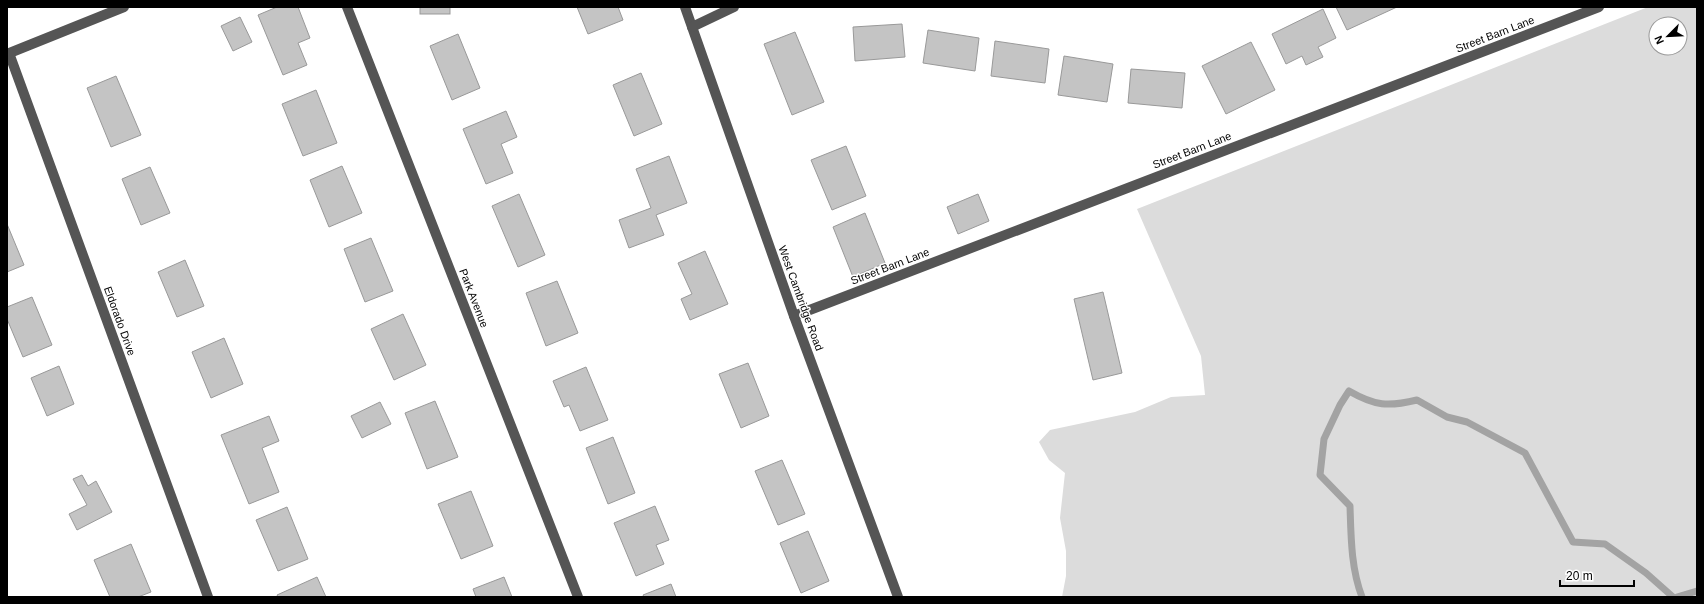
<svg xmlns="http://www.w3.org/2000/svg" width="1704" height="604" viewBox="0 0 1704 604" font-family="Helvetica,sans-serif">
<style>
.green{fill:#dcdcdc;fill-rule:evenodd}
.lines{fill:none;stroke-linecap:round;stroke-linejoin:round}
.stream{stroke:#a3a3a3;stroke-width:7}
.building{fill:#c4c4c4;stroke:#999}
.minor{stroke:#555;stroke-width:10}
.labels{text-anchor:middle;dominant-baseline:central;stroke-width:3;stroke-linejoin:round;paint-order:stroke}
.street-label{font-size:11px;fill:#000;stroke:#fff}
</style>
<rect width="100%" height="100%" fill="#fff"/>
<path class="green" d="M1648,7H1697V597H1062L1066,576V551L1060,518L1065,473L1049,460L1039,442L1050,430L1135,412L1171,397L1205,395L1201,356L1137,209ZM1656,24H1680V48H1656Z"/>
<g class="lines">
<g class="stream">
<path d="M1362,597C1351,568 1351,537 1350,506L1320,475L1324,439L1340,405L1349,391C1375,406 1388,407 1417,400L1447,417L1467,422L1525,453L1573,542L1605,544L1646,573L1673,597"/>
<path d="M1677,597L1697,591"/>
</g>
</g>
<g class="building">
<path d="M277,7H298L310,38L298,43L307,65L283,75L258,15Z"/>
<rect x="420" y="7" width="30" height="7"/>
<path d="M577,7H618L623,20L588,34Z"/>
<path d="M1336,7H1397L1347,30Z"/>
<path d="M1323,9L1336,38L1318,47L1323,57L1306,65L1302,56L1286,64L1272,34Z"/>
<path d="M240,17L252,42L233,51L221,26Z"/>
<path d="M902,24L905,57L855,61L853,27Z"/>
<path d="M928,30L979,38L975,71L923,63Z"/>
<path d="M795,32L824,102L792,115L764,44Z"/>
<path d="M458,34L480,88L452,100L430,46Z"/>
<path d="M995,41L1049,49L1045,83L991,76Z"/>
<path d="M1251,42L1275,90L1226,114L1202,66Z"/>
<path d="M1064,56L1113,64L1107,102L1058,95Z"/>
<path d="M1131,69L1185,73L1182,108L1128,103Z"/>
<path d="M641,73L662,124L634,136L613,85Z"/>
<path d="M116,76L141,135L111,147L87,88Z"/>
<path d="M316,90L337,143L303,156L282,104Z"/>
<path d="M506,111L517,137L501,144L513,173L486,184L463,129Z"/>
<path d="M846,146L866,196L832,210L811,160Z"/>
<path d="M669,156L687,203L656,215L664,235L629,248L619,220L651,208L636,169Z"/>
<path d="M342,166L362,213L329,227L310,180Z"/>
<path d="M150,167L170,213L141,225L122,179Z"/>
<path d="M519,194L545,255L518,267L492,206Z"/>
<path d="M978,194L989,221L958,234L947,207Z"/>
<path d="M865,213L885,263L853,277L833,227Z"/>
<path d="M7,224L24,265L7,272Z"/>
<path d="M371,238L393,291L365,302L344,249Z"/>
<path d="M705,251L728,304L690,320L681,299L692,294L678,263Z"/>
<path d="M185,260L204,306L177,317L158,272Z"/>
<path d="M557,281L578,333L546,346L526,293Z"/>
<path d="M1103,292L1122,373L1093,380L1074,299Z"/>
<path d="M32,297L52,345L23,357L7,319V307Z"/>
<path d="M403,314L426,365L394,380L371,329Z"/>
<path d="M224,338L243,384L211,398L192,352Z"/>
<path d="M748,363L769,416L741,428L719,374Z"/>
<path d="M59,366L74,404L47,416L31,378Z"/>
<path d="M586,367L608,420L580,431L569,405L564,407L553,381Z"/>
<path d="M435,401L458,457L427,469L405,413Z"/>
<path d="M380,402L391,424L362,438L351,416Z"/>
<path d="M269,416L279,441L262,448L279,492L249,504L221,435Z"/>
<path d="M613,437L635,493L608,504L586,448Z"/>
<path d="M782,460L805,514L778,525L755,471Z"/>
<path d="M82,475L88,486L96,481L112,512L77,530L69,514L87,505L73,479Z"/>
<path d="M471,491L493,546L461,559L438,504Z"/>
<path d="M655,506L669,540L656,545L664,564L636,576L614,523Z"/>
<path d="M287,507L308,559L278,571L256,520Z"/>
<path d="M808,531L829,581L801,593L780,543Z"/>
<path d="M131,544L151,592L138,597H110L94,560Z"/>
<path d="M317,577L326,597H278L277,595Z"/>
<path d="M504,577L512,597H476L473,589Z"/>
<path d="M671,584L676,597H644L643,595Z"/>
</g>
<g class="lines">
<g class="minor">
<path d="M347,7L578,597"/>
<path d="M685,7L794,316L898,597"/>
<path d="M692,27L734,7"/>
<path d="M9,53L208,597"/>
<path d="M7,54L124,7"/>
<path d="M794,316L1599,7"/>
</g>
</g>
<g class="labels">
<g class="street-label">
<text transform="translate(1495 34) rotate(-21)">Street Barn Lane</text>
<text transform="translate(1192 150) rotate(-21)">Street Barn Lane</text>
<text transform="translate(890 266) rotate(-21)">Street Barn Lane</text>
<text transform="translate(474 298) rotate(69)">Park Avenue</text>
<text transform="translate(801 298) rotate(70)">West Cambridge Road</text>
<text transform="translate(120 321) rotate(70)">Eldorado Drive</text>
</g>
</g>
<rect width="1704" height="604" fill="none" stroke="#000000" stroke-width="16"/>
<g transform="translate(1668 36) rotate(246)"><circle r="19" fill="#ffffff" stroke="#999999"/>
<path d="M0-3L7 15L0 10L-7 15Z" fill="#000000"/>
<text y="-6" font-size="11" font-weight="bold" text-anchor="middle" fill="#000000">N</text>
</g>
<path d="M1560 580v6h74v-6" fill="none" stroke="#000000" stroke-width="2"/>
<text x="1566" y="580" font-size="12" fill="#000000" stroke="#ffffff" stroke-width="3" paint-order="stroke">20 m</text>
</svg>
